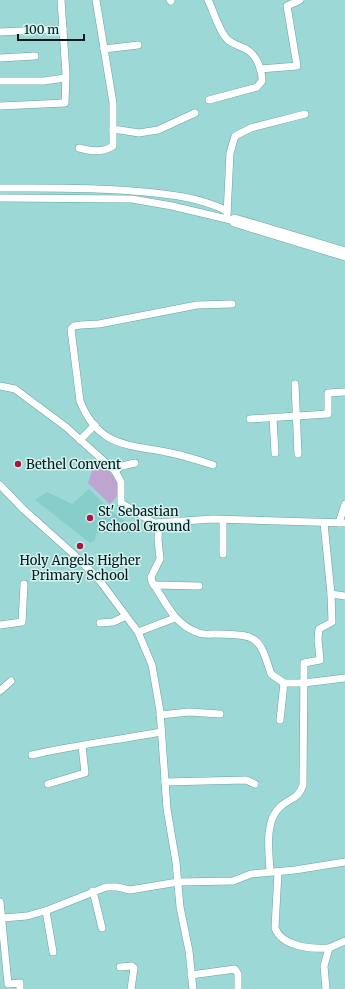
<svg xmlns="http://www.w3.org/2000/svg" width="345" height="989" viewBox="0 0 345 989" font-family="Merriweather,serif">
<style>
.built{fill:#87cdca}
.green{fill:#bfa3d1}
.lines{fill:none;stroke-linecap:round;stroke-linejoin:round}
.minor-casing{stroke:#69a4a1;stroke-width:8}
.minor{stroke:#fff;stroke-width:7}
.poi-dot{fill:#aa1541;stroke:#d5f3f1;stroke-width:1.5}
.labels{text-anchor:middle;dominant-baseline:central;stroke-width:3;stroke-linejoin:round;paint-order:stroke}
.poi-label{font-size:13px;fill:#021a19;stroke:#d5f3f1;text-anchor:start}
</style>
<rect width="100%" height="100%" fill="#9cd8d6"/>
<path class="built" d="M89,489L111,511L142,533H96L95,540L90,543L35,500L47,492L72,504Z"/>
<path class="green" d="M96,460L108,470L119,483L117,496L110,504L88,483Z"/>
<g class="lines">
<g class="minor-casing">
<g id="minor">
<path d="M170,0L171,1"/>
<path d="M208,0C214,12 218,29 227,39C232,44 240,46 246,49C257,55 262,70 262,81L257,87L209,100"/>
<path d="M0,32L63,29"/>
<path d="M104,49L138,45"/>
<path d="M0,58L35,56"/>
<path d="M260,69L297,66L287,6L300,0"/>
<path d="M0,81H44L65,78"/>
<path d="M0,106L65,103L66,74L61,0"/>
<path d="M113,129L139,133L158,130L195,113"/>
<path d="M79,148C91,151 102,153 113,146V103L96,0"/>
<path d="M0,188C44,188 88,187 132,191C165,194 197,196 227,211"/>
<path d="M0,198L132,199L172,206L231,220L234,223L345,257"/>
<path d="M227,215L230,153L235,136L251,128L305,114"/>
<path d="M231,220L235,218L345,251"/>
<path d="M295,384L298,454"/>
<path d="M0,386L15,389L19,392L66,427L115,471L121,482V503L154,523L213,519L345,523"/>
<path d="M273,418L275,453"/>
<path d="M250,419L328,414V393L345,392"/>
<path d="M80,440L95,425"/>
<path d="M213,465C198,460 182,455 166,452C125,444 98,446 80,401L71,329L74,326L81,325L99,324L197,305L232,304"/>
<path d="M115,471L122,466L135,463"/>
<path d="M0,485L23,509L79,559L100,581L138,632L152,665L160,711L167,809L176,862L180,907L189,951L193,989"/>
<path d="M223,520V554"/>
<path d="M159,523L158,539L160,559L151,577L152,582C166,602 173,624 199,633C204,635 212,634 217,634C258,635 259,636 271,674L284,683"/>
<path d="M324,523L331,594L345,596"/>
<path d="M339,523L345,504"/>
<path d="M154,585L199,586"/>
<path d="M100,623L113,622L126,616"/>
<path d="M0,625L22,622L24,584"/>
<path d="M138,632L175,618"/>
<path d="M0,691L11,681"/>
<path d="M160,715L189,712L220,714"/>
<path d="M280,720L284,683H304L345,678"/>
<path d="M32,755C75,745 118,740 161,732"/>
<path d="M165,782L246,780L255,784"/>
<path d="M48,784L85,773L82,746"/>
<path d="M270,871C269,851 264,820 281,806C292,797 298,799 303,785L304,663L320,660L318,639L319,629L332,622L331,594"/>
<path d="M278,872L275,928C282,947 311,949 329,948"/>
<path d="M93,891L102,928"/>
<path d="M0,902L8,984L20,983V989"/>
<path d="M46,911L53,952"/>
<path d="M3,918L27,916L48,910L106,887H117L130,890L178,882L233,881L251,874L295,870L345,862"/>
<path d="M120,967L132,966L134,968L131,989"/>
<path d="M191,975L235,969L238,974V989"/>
<path d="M326,989L324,966L329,948L345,941"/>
</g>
</g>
<use href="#minor" class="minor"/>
</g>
<g class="poi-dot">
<circle cx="18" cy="464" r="4"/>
<circle cx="90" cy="518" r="4"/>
<circle cx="80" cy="546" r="4"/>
</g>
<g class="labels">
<g class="poi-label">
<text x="26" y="464">Bethel Convent</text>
<text x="98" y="511">St' Sebastian<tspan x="98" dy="15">School Ground</tspan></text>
<text x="80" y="560" text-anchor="middle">Holy Angels Higher<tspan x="80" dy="15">Primary School</tspan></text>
</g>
</g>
<path d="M18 34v6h66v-6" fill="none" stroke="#021a19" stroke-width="2"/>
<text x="24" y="34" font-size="12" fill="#021a19" stroke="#d5f3f1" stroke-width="3" paint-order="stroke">100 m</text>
</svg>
